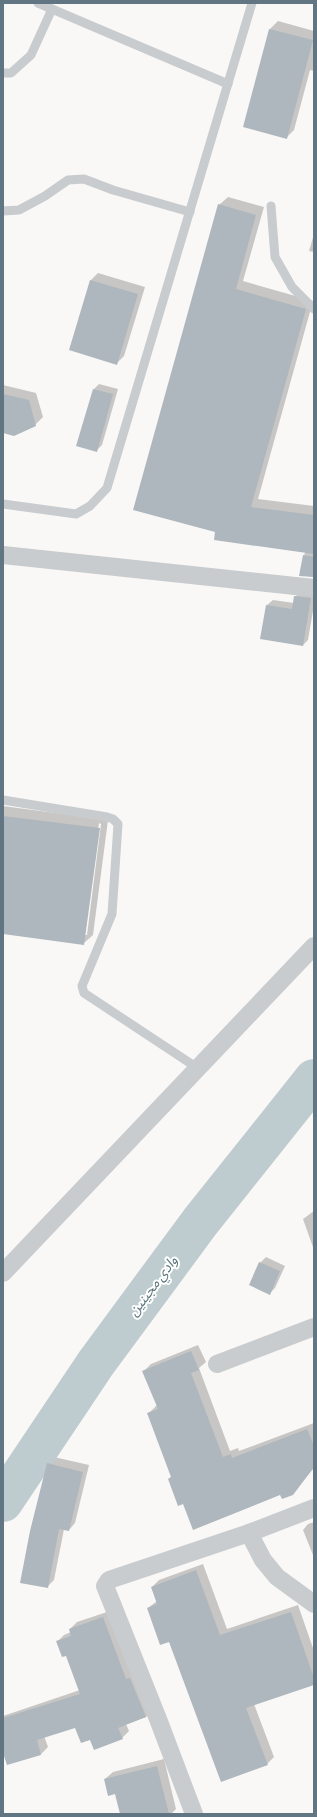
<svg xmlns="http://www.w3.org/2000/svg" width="317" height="1817" viewBox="0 0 317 1817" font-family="'Sofia Sans Condensed','Noto Sans Arabic',sans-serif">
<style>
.shadow{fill:#0003;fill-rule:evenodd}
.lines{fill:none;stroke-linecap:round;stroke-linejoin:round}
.river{stroke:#becbcf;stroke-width:40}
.building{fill:#aeb7bd}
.service{stroke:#c8cccf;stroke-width:9}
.minor{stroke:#c8cccf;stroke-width:18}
.labels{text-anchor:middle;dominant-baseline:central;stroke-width:4;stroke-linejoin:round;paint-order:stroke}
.water-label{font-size:14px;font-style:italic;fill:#5c767d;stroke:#fff}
</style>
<rect width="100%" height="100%" fill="#f9f8f6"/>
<g class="shadow">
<path d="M278,21L314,31V71L310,70L294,130L286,138L270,29Z"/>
<path d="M228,197L264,207L243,281L313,301L258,499L314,506V577L300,575L305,552L216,532L219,205Z"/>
<path d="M314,234V252L309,251Z"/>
<path d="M98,273L145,287L124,356L117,363L70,349L91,280Z"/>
<path d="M99,384L118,389L102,445L96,451L94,389Z"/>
<path d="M3,385L36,393L43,417L35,425L3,432Z"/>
<path d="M301,591L314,593V605L308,640L303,645L267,605L273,600L294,603L295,597Z"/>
<path d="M3,806L108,820L93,935L84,943L3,933ZM99,823L101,824L87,935H85Z"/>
<path d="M314,1211V1250L303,1219Z"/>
<path d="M266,1257L285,1266L275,1288L270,1293L260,1263Z"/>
<path d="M198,1345L206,1362L199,1368L230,1451L238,1448L239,1451L314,1423V1468L292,1494L183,1502L169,1479L172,1476L149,1413L157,1405L143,1372L151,1364Z"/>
<path d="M54,1457L89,1465L75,1523L69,1530L64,1529L54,1580L47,1587L48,1464Z"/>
<path d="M314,1522V1555H313L303,1530L308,1524Z"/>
<path d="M203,1564L227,1629L298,1605L314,1651V1684L254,1704L274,1757L267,1764L170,1640L148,1608L157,1601L152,1587L159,1580Z"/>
<path d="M110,1611L152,1710L146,1717L126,1724L129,1731L122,1738L90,1739L75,1726L44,1736L48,1747L41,1754L8,1764L3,1750V1716L80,1690L67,1654L57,1642L64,1635L71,1632L70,1629L77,1622Z"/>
<path d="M164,1759L176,1809L171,1814H121L116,1793L105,1779L113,1772Z"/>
</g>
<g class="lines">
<path class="river" d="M3,1502L96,1363L200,1222L314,1079"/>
</g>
<g class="building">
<path d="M269,29L313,40L287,139L243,127Z"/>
<path d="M218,204L256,215L236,289L306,309L251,507L314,515V554L214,540L215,532L133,510Z"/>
<path d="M90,280L138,294L117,365L69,350Z"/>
<path d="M93,389L113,394L97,452L76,446Z"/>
<path d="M3,394L29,400L36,426L14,436L3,433Z"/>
<path d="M303,555L314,557V577L299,576Z"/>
<path d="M294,596L311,598L303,646L260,639L266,605L292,609Z"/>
<path d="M3,816L100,828L84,945L3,934Z"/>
<path d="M259,1262L280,1271L270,1295L249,1285Z"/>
<path d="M191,1351L199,1370L191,1373L223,1457L231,1454L232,1458L307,1429L314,1446V1467L293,1495L282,1499L280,1495L193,1530L183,1504L178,1506L168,1479L171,1477L147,1413L158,1409L142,1371Z"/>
<path d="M47,1463L83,1472L69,1531L59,1529L48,1588L20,1583L30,1531Z"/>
<path d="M196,1570L220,1635L291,1612L314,1678V1685L246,1708L268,1765L221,1782L169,1642L160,1645L147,1608L157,1604L151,1587Z"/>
<path d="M103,1617L126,1679L130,1678L146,1717L118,1728L123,1739L94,1750L90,1740L81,1743L75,1728L37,1740L41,1755L7,1765L3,1753V1718L80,1694L66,1656L62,1657L56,1641L71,1636L69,1629Z"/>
<path d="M157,1766L169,1814H120L115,1794L108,1796L104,1779Z"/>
</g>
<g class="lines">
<g class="service">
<path d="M38,3L228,84"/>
<path d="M3,73H11L31,55L52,9"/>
<path d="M271,206L275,257L292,287L314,309"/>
<path d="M3,211L19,210L45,196L68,180L84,179L113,190L190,212"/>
<path d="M3,504L76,514L90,506L107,488L252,3"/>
<path d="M3,800L107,817L113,819L118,824L112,914L82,986L84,993L199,1069"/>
</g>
<g class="minor">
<path d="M3,555L314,588"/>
<path d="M3,1273L314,946"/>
<path d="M217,1364L314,1327"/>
<path d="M249,1533L263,1560L277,1577L314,1604"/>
<path d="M194,1814L158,1719L105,1586L109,1580L249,1533L314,1508"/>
</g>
</g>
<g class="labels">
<g class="water-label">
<text transform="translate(153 1286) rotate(-53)">وادي مجينين</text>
</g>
</g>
<rect width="317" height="1817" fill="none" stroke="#617583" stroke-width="8"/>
</svg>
